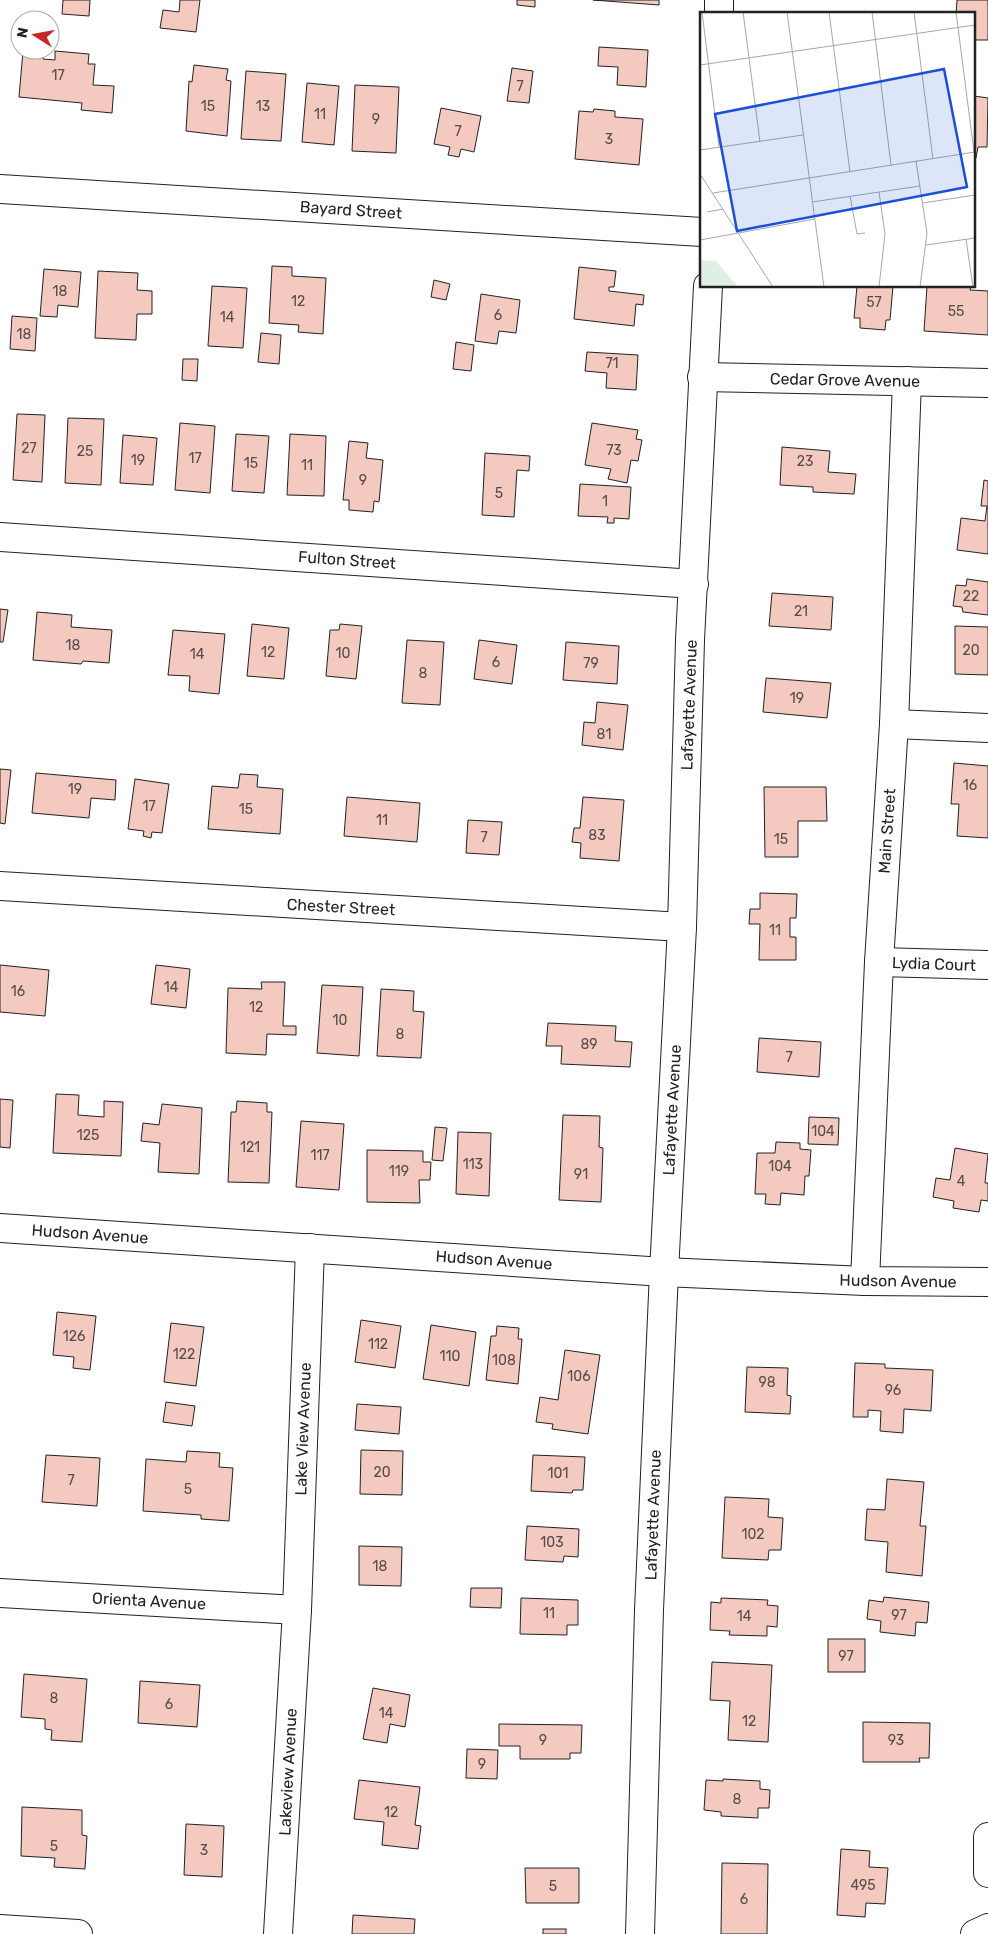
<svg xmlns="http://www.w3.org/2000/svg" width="988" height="1934" viewBox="0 0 988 1934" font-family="Rubik,sans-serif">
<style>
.building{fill:#f3c9c0;stroke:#222}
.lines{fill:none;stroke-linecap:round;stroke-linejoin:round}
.street-casing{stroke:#222;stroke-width:30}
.secondary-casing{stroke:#222;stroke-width:30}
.street{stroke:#fff;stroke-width:28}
.secondary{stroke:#fff;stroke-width:28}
.labels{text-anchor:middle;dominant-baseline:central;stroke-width:4;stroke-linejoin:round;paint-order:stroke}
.number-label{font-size:14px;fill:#564c4a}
.street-label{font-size:16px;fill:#222;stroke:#fff}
.inset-road{fill:none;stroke:#a7a7a7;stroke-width:1}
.view{fill:#1d4ed8;fill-opacity:0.15;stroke:#1d4ed8;stroke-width:2.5}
.inset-edge{fill:none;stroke:#222;stroke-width:2.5}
</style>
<rect width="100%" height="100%" fill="#fff"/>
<g class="building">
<path d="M63,0H90L89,16L62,14Z"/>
<path d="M180,0H200L196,32L160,28L163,10L179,12Z"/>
<path d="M517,0H535V7L517,5Z"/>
<path d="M593,0H659V5Z"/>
<path d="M957,0H988V40H974V14H956Z"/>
<path d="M599,47L648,50L646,87L617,85L618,67L598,66Z"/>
<path d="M23,51L44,53L43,59L55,60V51L89,54L88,64H95L93,85L114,86L112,113L81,110L82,103L19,97Z"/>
<path d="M194,65L228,69L226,80L231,81L227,136L186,131L189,81L192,82Z"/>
<path d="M512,68L533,71L529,103L507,101Z"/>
<path d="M246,71L286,74L281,141L241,139Z"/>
<path d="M307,83L339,86L334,145L302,142Z"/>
<path d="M355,85L399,87L396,153L352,151Z"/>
<path d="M974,96L988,98L987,147H978L976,158H974Z"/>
<path d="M441,108L481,116L474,152L461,149L459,157L448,155L450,147L434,144Z"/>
<path d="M594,109L615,111V117L643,119L639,165L575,159L579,111L593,112Z"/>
<path d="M272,266L292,267V276L326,278L323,334L298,332L299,325L269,323Z"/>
<path d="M579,267L616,271L614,287H609V291L644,295L643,305L636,304L634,326L574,319Z"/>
<path d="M44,269L81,272L78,307L58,305L57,317L40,316Z"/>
<path d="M98,271L138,273L137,290L152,291V314H137L136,340L95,338Z"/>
<path d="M434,280L450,284L446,300L431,297Z"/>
<path d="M212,286L247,288L243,348L208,346Z"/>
<path d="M857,286H893L890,320H886L885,330L860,328V318H854Z"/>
<path d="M927,286H971L970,290L988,291V335L924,331Z"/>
<path d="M481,294L520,300L516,333L499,331L497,344L475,341Z"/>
<path d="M12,316L37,318L35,351L10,349Z"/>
<path d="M261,333L281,335L279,364L258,362Z"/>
<path d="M456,342L474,345L471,371L453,369Z"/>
<path d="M587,352L638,355L636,390L606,388L607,373L585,371Z"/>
<path d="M183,359H198L197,381L182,380Z"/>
<path d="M17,414L45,415L42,482L13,480Z"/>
<path d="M68,418L104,419L101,485L65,483Z"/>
<path d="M180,423L215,426L210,493L175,490Z"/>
<path d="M592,423L638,430L636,439L642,440L638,461L631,460L627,483L608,479L611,469L585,465Z"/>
<path d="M236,434L269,436L264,493L232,491Z"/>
<path d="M290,434L326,436L324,496L287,495Z"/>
<path d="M123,435L157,438L153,485L120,483Z"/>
<path d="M349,441L368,443L366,458L383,460L379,502L374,501L373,512L349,510V500H343Z"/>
<path d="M782,447L830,451L828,472L856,474L854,494L813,492V487L780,485Z"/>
<path d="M485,453L530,456L529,471L517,470L514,517L482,515Z"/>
<path d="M984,480L988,481V554L957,550L961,518L985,521L987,506H981Z"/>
<path d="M580,484L631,487L629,519L614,518V523H607L608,517L578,516Z"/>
<path d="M967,579L988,582V615L963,612L962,607L953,606L956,585L966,586Z"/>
<path d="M772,593L833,597L831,630L769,626Z"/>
<path d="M0,609L8,610L3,642H0Z"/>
<path d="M37,612L72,615L71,627L112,630L109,663L83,661L81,664L33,660Z"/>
<path d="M252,624L289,628L284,679L247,676Z"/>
<path d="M340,624L362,626L356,679L326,676L330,630H339Z"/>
<path d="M955,626L988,627V675L955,674Z"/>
<path d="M173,630L225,634L219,694L189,691L190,676L168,675Z"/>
<path d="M407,640L444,642L440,705L402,703Z"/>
<path d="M479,640L517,645L512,684L474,679Z"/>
<path d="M566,642L619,646L617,684L563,680Z"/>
<path d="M766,678L831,683L827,718L763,712Z"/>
<path d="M597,702L628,705L623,750L582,745L584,722L595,723Z"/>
<path d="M954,763L988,766V838L957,836L959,804H951Z"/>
<path d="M0,769L11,770L5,824L0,823Z"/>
<path d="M36,773L116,780L115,800L91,798L89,818L32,813Z"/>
<path d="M240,774L258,775L257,787L283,789L280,834L208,829L212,786L238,788Z"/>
<path d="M135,779L169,784L162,833L152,832L151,838L143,836L144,831L128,829Z"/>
<path d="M764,787H826L827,821H798V857H765Z"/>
<path d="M347,797L420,803L417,842L344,836Z"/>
<path d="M583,797L624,800L619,861L580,858L581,843L572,842L574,828H580Z"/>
<path d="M468,820L502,822L499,855L466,853Z"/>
<path d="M760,893L797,894L796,918H790V937H796V960H759L760,924H749L750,909H760Z"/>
<path d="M0,965L49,970L45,1016L0,1012Z"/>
<path d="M156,965L190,969L186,1008L151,1004Z"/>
<path d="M261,982H285L283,1026H296V1035L267,1034L266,1055L226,1053L228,988L262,989Z"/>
<path d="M322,985L363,987L359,1056L317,1053Z"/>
<path d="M381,989L414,991L413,1011L424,1012L421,1058L377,1056Z"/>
<path d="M548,1023L616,1026L615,1041L632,1042L630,1067L561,1064L562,1046H546Z"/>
<path d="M759,1038L821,1042L819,1077L757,1072Z"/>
<path d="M56,1094L79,1095L78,1115L104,1117V1101L123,1102L121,1156L53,1153Z"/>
<path d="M0,1099L13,1100L10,1148L0,1147Z"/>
<path d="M237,1101L267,1103V1112H272L269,1183L228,1182L231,1112H236Z"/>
<path d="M162,1104L202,1108L199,1174L158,1172L160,1143L141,1141L143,1123L159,1125Z"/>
<path d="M563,1115L600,1116L599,1147L603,1148L601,1202L559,1200Z"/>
<path d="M809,1117L839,1118L838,1145L808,1144Z"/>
<path d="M301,1121L344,1124L339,1190L296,1187Z"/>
<path d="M435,1127L447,1128L443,1161L432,1160Z"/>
<path d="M458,1132L491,1133L489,1196L456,1194Z"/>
<path d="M776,1142L800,1143V1149L811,1150L809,1176H805L804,1195L781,1193L780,1205L765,1204L766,1194H755L757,1153H775Z"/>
<path d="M955,1148L988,1154L985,1183H988V1201L981,1200L979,1212L953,1208L954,1201L933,1197L936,1178L950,1180Z"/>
<path d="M367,1150L423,1151V1162H431L430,1180H419L420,1203L367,1202Z"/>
<path d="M57,1312L96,1316L90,1370L73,1368L74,1357L53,1355Z"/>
<path d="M361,1320L401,1326L395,1368L355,1362Z"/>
<path d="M171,1323L204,1327L196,1386L164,1382Z"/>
<path d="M431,1325L476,1332L469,1386L423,1379Z"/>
<path d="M497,1326L519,1328L518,1339H522L518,1384L486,1380L491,1336H496Z"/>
<path d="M565,1350L600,1355L588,1434L552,1429L553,1424L536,1422L540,1397L558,1400Z"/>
<path d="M855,1363L885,1364V1368L933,1370L931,1411L904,1409L903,1433L880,1431L881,1411L868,1410V1417H853Z"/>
<path d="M747,1367L788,1368L787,1395L791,1396L790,1414L745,1412Z"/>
<path d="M166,1402L195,1406L192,1426L163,1422Z"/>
<path d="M357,1404L401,1407L399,1434L355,1430Z"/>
<path d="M361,1450L403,1451L402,1495L360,1494Z"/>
<path d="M187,1451L220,1453L219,1467L233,1468L229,1521L201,1519V1515L143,1511L146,1459L186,1462Z"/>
<path d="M46,1455L100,1458L97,1506L42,1502Z"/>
<path d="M533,1455L585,1457L583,1490H573L572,1493L531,1491Z"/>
<path d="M887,1479L924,1482L920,1526H926L922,1576L886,1572L888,1542L865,1540L867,1509L885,1510Z"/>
<path d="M725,1497L769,1499L768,1517L783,1518L781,1550H769L768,1560L722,1558Z"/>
<path d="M527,1526L579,1529L578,1557L564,1556L563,1562L525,1560Z"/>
<path d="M359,1546L402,1547L401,1586L359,1585Z"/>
<path d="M471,1588H502L501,1608L470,1607Z"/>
<path d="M884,1597L929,1602L927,1623L916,1622L915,1636L880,1632L881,1621L867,1619L869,1600L883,1602Z"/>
<path d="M521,1598L578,1600V1625H567V1635L520,1634Z"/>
<path d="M721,1598L768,1600L767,1605L778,1606L777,1627L767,1626V1636L729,1635L730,1631L710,1630L711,1602L721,1603Z"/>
<rect x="828" y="1639" width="37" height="33"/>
<path d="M712,1662L772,1665L768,1742L728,1740L730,1701L710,1700Z"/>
<path d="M24,1674L87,1679L82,1742L51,1740L52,1730L45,1729V1719L21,1717Z"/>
<path d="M140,1681L200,1685L197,1727L138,1723Z"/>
<path d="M373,1688L410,1695L405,1727L390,1724L387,1743L363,1739Z"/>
<path d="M863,1722L930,1723L929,1758H919L920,1762H863Z"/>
<path d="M499,1724L582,1725L581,1753H570V1759H520V1746H499Z"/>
<path d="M467,1749L498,1750L497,1779L466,1778Z"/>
<path d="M723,1779L760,1781V1789L770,1790L769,1808H758V1818L721,1816V1812L704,1810L706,1780L723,1781Z"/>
<path d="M359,1780L420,1787L415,1825L421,1826L418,1849L382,1845L384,1822L354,1819Z"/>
<path d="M22,1807L82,1810V1835L87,1836L85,1869L54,1867L55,1858L21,1856Z"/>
<path d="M186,1824L224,1826L222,1877L184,1875Z"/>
<path d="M841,1849L870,1851L869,1867L888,1868L885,1904L866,1903L865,1917L837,1915Z"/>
<path d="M722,1863L768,1864L767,1934H721Z"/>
<path d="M525,1868H579V1903H526Z"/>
<path d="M353,1915L415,1919L414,1934H352Z"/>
<rect x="543" y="1929" width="23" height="5"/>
</g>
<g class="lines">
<g class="street-casing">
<g id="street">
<path d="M719,14V0"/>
<path d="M0,189L702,232"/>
<path d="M702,377L988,383"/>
<path d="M0,537L694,584"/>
<path d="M894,724L988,728"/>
<path d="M0,886L682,927"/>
<path d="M879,962L988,965"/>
<path d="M865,1281L879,962L894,724L907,381"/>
<path d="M0,1593L297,1610"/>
<path d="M988,1837V1873"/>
<path d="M0,1929L78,1934"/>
<path d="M278,1934L297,1610L310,1248"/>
<path d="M640,1934L649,1610L664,1272L682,927L690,640L708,286"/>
</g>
</g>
<g class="secondary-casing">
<g id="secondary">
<path d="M0,1228L664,1272L865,1281L988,1282"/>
<path d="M975,1934L988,1928"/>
</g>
</g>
<use href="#street" class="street"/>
<use href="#secondary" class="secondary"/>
</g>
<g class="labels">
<g class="number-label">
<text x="58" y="75">17</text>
<text x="520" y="86">7</text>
<text x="208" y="106">15</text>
<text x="263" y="106">13</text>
<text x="320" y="114">11</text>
<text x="376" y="119">9</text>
<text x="458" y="131">7</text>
<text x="609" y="139">3</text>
<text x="60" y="291">18</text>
<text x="298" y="301">12</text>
<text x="874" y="302">57</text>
<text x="956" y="311">55</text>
<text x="498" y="315">6</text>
<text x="227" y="317">14</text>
<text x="24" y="334">18</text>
<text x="612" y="363">71</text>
<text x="29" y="448">27</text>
<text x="614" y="450">73</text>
<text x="85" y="451">25</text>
<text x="195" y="458">17</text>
<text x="138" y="460">19</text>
<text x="805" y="461">23</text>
<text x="251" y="463">15</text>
<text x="307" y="465">11</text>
<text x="363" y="480">9</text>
<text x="499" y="493">5</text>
<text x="605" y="501">1</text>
<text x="971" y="596">22</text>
<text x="801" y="611">21</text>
<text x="73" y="645">18</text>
<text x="971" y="650">20</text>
<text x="268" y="652">12</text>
<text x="343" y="653">10</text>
<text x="197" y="654">14</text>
<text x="496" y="662">6</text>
<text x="591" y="663">79</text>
<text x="423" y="673">8</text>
<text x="797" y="698">19</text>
<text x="604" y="734">81</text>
<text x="970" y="785">16</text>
<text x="75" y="789">19</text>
<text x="149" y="806">17</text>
<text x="246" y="809">15</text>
<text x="382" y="820">11</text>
<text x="597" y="835">83</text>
<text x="484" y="837">7</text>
<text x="781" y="839">15</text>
<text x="775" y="930">11</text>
<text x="171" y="987">14</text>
<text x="18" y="991">16</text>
<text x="256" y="1007">12</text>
<text x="340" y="1020">10</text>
<text x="400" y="1034">8</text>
<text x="589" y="1044">89</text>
<text x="789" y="1057">7</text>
<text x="823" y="1131">104</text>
<text x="88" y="1135">125</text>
<text x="250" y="1147">121</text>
<text x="320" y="1155">117</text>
<text x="473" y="1164">113</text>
<text x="780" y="1166">104</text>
<text x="399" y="1171">119</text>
<text x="581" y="1174">91</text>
<text x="961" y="1181">4</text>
<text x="74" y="1336">126</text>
<text x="378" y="1344">112</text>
<text x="184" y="1354">122</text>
<text x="450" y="1356">110</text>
<text x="504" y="1360">108</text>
<text x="579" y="1376">106</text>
<text x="767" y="1382">98</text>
<text x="893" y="1390">96</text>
<text x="382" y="1472">20</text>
<text x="558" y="1473">101</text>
<text x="71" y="1480">7</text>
<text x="188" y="1489">5</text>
<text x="753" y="1534">102</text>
<text x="552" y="1542">103</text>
<text x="380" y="1566">18</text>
<text x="549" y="1613">11</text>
<text x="899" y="1615">97</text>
<text x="744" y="1616">14</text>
<text x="846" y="1656">97</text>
<text x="54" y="1698">8</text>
<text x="169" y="1704">6</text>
<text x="386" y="1713">14</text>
<text x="749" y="1721">12</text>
<text x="543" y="1740">9</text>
<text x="896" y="1740">93</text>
<text x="482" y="1764">9</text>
<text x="737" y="1799">8</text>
<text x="391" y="1812">12</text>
<text x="54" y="1846">5</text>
<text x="204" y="1850">3</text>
<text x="863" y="1885">495</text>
<text x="553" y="1886">5</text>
<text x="744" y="1899">6</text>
</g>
<g class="street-label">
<text transform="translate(351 210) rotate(4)">Bayard Street</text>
<text transform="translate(845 380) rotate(1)">Cedar Grove Avenue</text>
<text transform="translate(347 560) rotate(4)">Fulton Street</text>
<text transform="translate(689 705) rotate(-88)">Lafayette Avenue</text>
<text transform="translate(887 831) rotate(-86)">Main Street</text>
<text transform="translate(341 907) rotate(3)">Chester Street</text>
<text transform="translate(934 964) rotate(2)">Lydia Court</text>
<text transform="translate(672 1110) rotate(-87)">Lafayette Avenue</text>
<text transform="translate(90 1234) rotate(4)">Hudson Avenue</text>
<text transform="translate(494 1260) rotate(4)">Hudson Avenue</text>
<text transform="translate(898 1281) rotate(1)">Hudson Avenue</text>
<text transform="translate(303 1429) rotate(-88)">Lake View Avenue</text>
<text transform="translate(653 1515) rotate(-88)">Lafayette Avenue</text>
<text transform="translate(149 1601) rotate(3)">Orienta Avenue</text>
<text transform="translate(288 1772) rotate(-87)">Lakeview Avenue</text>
</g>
</g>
<g transform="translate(700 12)">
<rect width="275" height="275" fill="#fff"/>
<path d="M0,248L16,249L38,275H0Z" fill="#e0efe3"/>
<path class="inset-road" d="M2,0L19,135M43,0L60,130M87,0L124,275M129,0L150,160M172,0L191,153M214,0L233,147M256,0L274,140M0,53L275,13M0,138L103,123M216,149L227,221L220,275M0,162L73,275M13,181L275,140M150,184L157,222L165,221M112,190L220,174M223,191L275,183M7,200L23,197M266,227L273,275M0,228L115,207M226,233L275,226M179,275L185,222L179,180"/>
<path class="view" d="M244,57L267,175L37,219L15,102Z"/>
<rect width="275" height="275" class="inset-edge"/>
</g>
<g transform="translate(35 35) rotate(281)"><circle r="24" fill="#ffffff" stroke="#a7a7a7"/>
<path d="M0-4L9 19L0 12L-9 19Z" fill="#c62828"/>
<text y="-8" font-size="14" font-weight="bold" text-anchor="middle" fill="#222222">N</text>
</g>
</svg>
